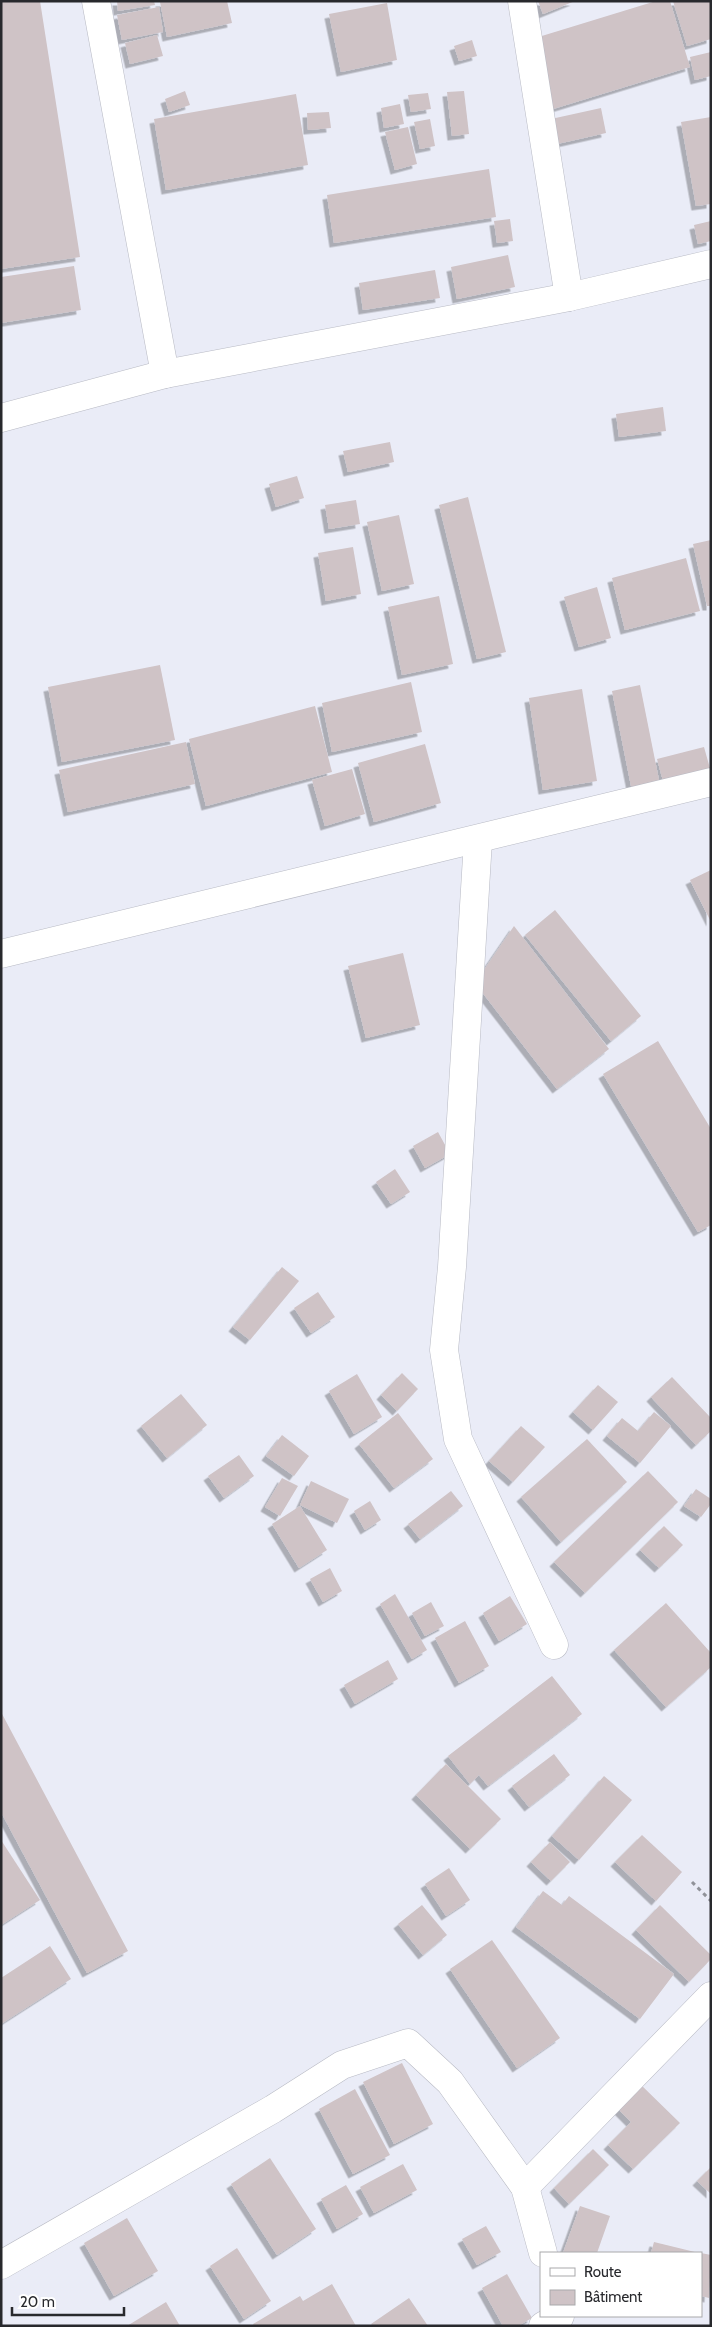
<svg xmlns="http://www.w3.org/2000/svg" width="712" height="2327" viewBox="0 0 712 2327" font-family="Cabin,sans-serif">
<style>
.building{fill:#cfc3c6;filter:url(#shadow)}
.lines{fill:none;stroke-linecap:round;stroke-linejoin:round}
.minor-casing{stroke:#b8bac4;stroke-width:29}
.path{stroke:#909299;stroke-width:3;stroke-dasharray:4 4;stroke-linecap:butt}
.minor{stroke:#fff;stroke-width:28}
</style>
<defs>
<filter id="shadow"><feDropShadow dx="-4.5" dy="4.5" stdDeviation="0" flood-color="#0004"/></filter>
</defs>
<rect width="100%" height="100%" fill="#eaecf7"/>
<g class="building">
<path d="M1,1H40L80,257L1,269Z"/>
<path d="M117,1H154L155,5L118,11Z"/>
<path d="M227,1L232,23L167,37L160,2Z"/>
<path d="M538,1H575L543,14Z"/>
<path d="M656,1H670L690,67L553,109L532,39Z"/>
<path d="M673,1H711V39L687,46Z"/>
<path d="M387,3L397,60L341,72L329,14Z"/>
<path d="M159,7L163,32L122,40L117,15Z"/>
<path d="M157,35L163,56L130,64L125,43Z"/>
<path d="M472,40L477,56L459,61L454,46Z"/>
<path d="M711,52V76L695,80L690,57Z"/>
<path d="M185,91L190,105L169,112L165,99Z"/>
<path d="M464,91L469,134L452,136L447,92Z"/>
<path d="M428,93L431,109L411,112L408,95Z"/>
<path d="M296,94L308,165L166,190L154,119Z"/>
<path d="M400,104L404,124L384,128L381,108Z"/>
<path d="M601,108L606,133L557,144L551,119Z"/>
<path d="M329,112L331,128L308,130L307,113Z"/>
<path d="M711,117V204L696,206L681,122Z"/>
<path d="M430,119L435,146L420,149L414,122Z"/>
<path d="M408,127L417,164L395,170L385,132Z"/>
<path d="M489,169L496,217L334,243L327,195Z"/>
<path d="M510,219L513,241L497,243L494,221Z"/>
<path d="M711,221V241L698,244L694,225Z"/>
<path d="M508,255L515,287L457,299L451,267Z"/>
<path d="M74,266L81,310L1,323V277Z"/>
<path d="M435,270L440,298L363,310L359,283Z"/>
<path d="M663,407L666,431L619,437L616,414Z"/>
<path d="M390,442L394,462L348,472L343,451Z"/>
<path d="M297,476L304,498L276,507L269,484Z"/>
<path d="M468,497L506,652L477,659L439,505Z"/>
<path d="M356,500L360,524L329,529L325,505Z"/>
<path d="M399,515L414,584L382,591L367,522Z"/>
<path d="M711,540V606H707L693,544Z"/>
<path d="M353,547L361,594L326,601L318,553Z"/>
<path d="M686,558L700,611L625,630L612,578Z"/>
<path d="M597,587L611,638L579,647L564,597Z"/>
<path d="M439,596L453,664L402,675L388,607Z"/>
<path d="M160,665L175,740L62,762L48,687Z"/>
<path d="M411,682L422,732L332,752L322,703Z"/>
<path d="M640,685L661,790L633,796L612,691Z"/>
<path d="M582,689L597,781L543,790L529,698Z"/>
<path d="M315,706L332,772L206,806L189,739Z"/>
<path d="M186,742L195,784L68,812L59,770Z"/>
<path d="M425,744L441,803L374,822L358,763Z"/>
<path d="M704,747L711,772L666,792L657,759Z"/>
<path d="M352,769L365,814L325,826L312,780Z"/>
<path d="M711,870V922L690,880Z"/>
<path d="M555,910L641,1016L611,1041L525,935Z"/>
<path d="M514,926L609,1049L557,1089L475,983Z"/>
<path d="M403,953L420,1025L366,1038L348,966Z"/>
<path d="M658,1041L711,1129V1225L698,1232L603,1074Z"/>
<path d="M438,1132L450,1154L425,1168L413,1146Z"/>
<path d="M395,1169L410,1192L391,1204L376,1182Z"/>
<path d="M282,1267L299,1281L250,1340L233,1327Z"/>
<path d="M318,1292L335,1317L311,1333L294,1308Z"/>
<path d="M402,1373L418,1389L397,1411L381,1395Z"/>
<path d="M357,1374L382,1417L354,1434L329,1391Z"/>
<path d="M672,1377L711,1418V1431L696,1445L651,1397Z"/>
<path d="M598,1385L618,1402L593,1430L573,1412Z"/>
<path d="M181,1394L207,1425L167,1458L141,1426Z"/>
<path d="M654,1412L671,1426L640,1463L607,1436L622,1418L638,1431Z"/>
<path d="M398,1413L433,1459L394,1488L359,1444Z"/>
<path d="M521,1426L545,1447L513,1482L489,1461Z"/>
<path d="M282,1435L309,1456L294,1476L266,1456Z"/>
<path d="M587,1439L627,1482L561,1542L521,1497Z"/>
<path d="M239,1455L254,1476L224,1498L208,1476Z"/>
<path d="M648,1471L678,1502L585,1593L554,1562Z"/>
<path d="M282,1478L298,1486L280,1516L265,1507Z"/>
<path d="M311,1481L349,1499L337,1523L300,1505Z"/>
<path d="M696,1489L711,1499V1504L701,1517L684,1506Z"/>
<path d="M451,1491L463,1506L420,1539L408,1524Z"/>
<path d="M370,1501L381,1520L365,1530L354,1511Z"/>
<path d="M300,1506L327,1550L299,1568L272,1524Z"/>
<path d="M664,1526L683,1545L659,1568L640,1550Z"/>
<path d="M330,1568L342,1591L323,1602L310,1579Z"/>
<path d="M395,1594L427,1650L412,1659L380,1604Z"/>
<path d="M510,1596L527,1624L499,1641L483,1613Z"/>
<path d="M431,1602L444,1626L425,1636L412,1613Z"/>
<path d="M666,1603L711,1653V1667L666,1707L614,1650Z"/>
<path d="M465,1621L489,1666L459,1683L435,1638Z"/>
<path d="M388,1660L398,1679L355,1704L344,1685Z"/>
<path d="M552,1676L582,1714L488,1786L479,1775L470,1784L448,1756Z"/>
<path d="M1,1712L128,1951L87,1973L1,1812Z"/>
<path d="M554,1754L570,1775L529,1807L512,1786Z"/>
<path d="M446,1764L501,1819L470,1849L416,1795Z"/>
<path d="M604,1776L632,1800L579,1860L552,1836Z"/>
<path d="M642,1835L682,1872L656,1901L615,1862Z"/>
<path d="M1,1840L40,1900L1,1925Z"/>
<path d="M550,1842L570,1862L551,1881L531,1862Z"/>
<path d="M449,1868L470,1900L446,1916L425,1884Z"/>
<path d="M543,1891L562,1905L569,1896L674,1974L640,2019L516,1927Z"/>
<path d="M422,1905L447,1935L423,1955L398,1924Z"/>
<path d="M660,1905L711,1955V1959L689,1982L636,1930Z"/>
<path d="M492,1940L560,2038L517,2068L450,1969Z"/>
<path d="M50,1946L71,1979L1,2024V1978Z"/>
<path d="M402,2063L433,2124L394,2144L363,2082Z"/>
<path d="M638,2082L680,2123L633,2169L608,2145L631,2122L614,2105Z"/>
<path d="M355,2089L390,2155L353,2174L319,2109Z"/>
<path d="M593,2149L609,2165L569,2204L554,2188Z"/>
<path d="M270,2158L316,2229L277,2255L231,2184Z"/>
<path d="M403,2164L417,2190L374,2213L360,2187Z"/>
<path d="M711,2167V2194L697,2181Z"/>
<path d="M346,2185L363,2214L337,2229L321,2199Z"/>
<path d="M580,2206L610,2216L597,2253H563Z"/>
<path d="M127,2218L158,2271L114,2296L84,2243Z"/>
<path d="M486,2226L501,2252L477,2265L462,2239Z"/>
<path d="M654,2242L699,2253H651Z"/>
<path d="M237,2248L271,2301L244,2319L210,2266Z"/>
<path d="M701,2253L711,2255L709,2298L701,2296Z"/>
<path d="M507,2274L532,2318L518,2326H503L482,2288Z"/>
<path d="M332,2284L356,2326H254L253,2324L300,2296L303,2301Z"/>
<path d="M409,2298L428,2326H373L371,2324Z"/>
<path d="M166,2302L180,2326H127Z"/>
</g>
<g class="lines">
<g class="minor-casing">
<g id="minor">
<path d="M96,1L165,374"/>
<path d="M522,1L569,297"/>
<path d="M1,418L165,374L569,297L711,264"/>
<path d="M478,840L452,1267L444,1350L458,1439L554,1645"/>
<path d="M1,954L711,782"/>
<path d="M525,2187L711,1996"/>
<path d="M1,2265L273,2109L342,2065L408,2043L450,2082L525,2187L543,2253"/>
<path d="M543,2326L560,2316"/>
</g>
</g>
<path class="path" d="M692,1882L711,1901"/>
<use href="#minor" class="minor"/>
</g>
<rect width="712" height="2327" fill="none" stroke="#28292d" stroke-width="5"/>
<rect x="540" y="2252" width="162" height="65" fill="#ffffff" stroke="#a9a9ab"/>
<rect x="550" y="2268" width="25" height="8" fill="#ffffff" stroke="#a9a9ab"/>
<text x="584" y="2277" font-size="15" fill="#28292d">Route</text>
<rect x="550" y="2290" width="25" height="15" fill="#cfc3c6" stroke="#a9a9ab"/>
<text x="584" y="2302" font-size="15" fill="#28292d">Bâtiment</text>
<path d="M12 2307v8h112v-8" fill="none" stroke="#28292d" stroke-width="2.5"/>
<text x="20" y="2307" font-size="15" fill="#28292d" stroke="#ffffff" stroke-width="4" paint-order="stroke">20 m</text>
</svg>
